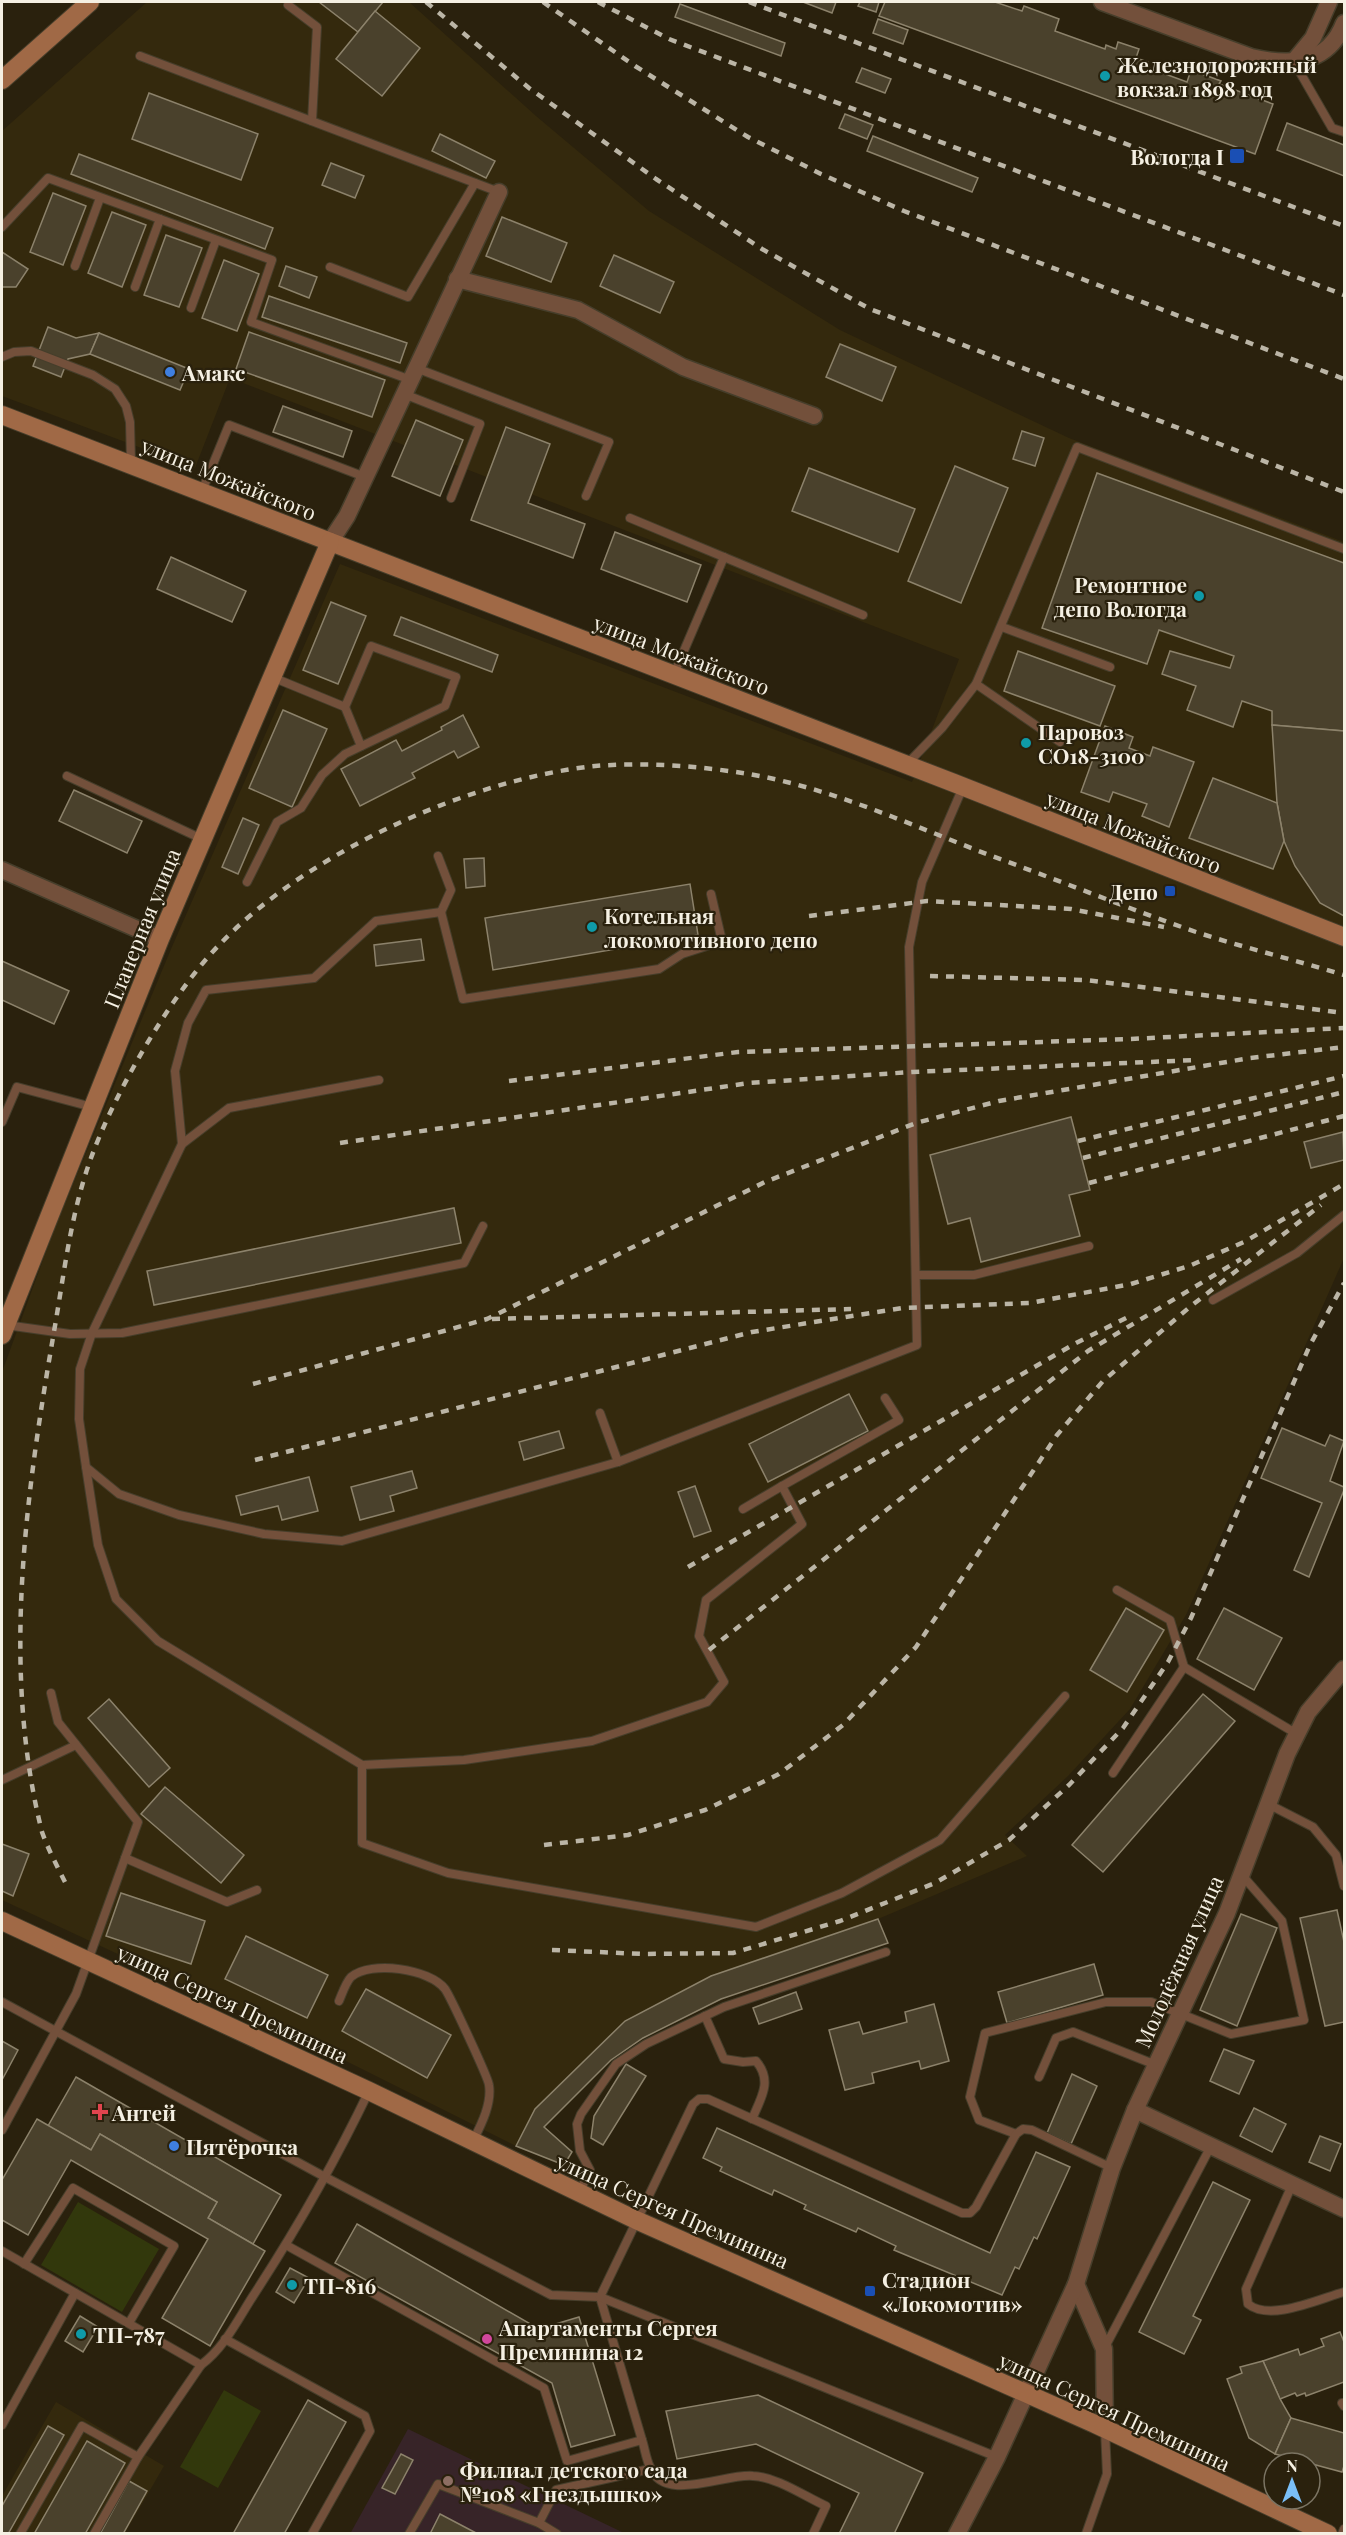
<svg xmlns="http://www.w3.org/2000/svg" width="1346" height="2535" viewBox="0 0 1346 2535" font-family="'Playfair Display',serif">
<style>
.built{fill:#34290d}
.education{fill:#372428}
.green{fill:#32380c}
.building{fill:#4a412c;stroke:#8c826b;stroke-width:1.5}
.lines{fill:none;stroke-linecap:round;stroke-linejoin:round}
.lane-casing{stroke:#463e2b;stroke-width:10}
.street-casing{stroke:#463e2b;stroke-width:19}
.secondary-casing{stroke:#463e2b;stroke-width:20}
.lane{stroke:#73503b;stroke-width:8}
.street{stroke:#73503b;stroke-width:16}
.secondary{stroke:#a06946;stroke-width:18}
.rail{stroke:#bbb5a6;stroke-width:4.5;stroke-dasharray:8 8;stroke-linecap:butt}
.culture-dot{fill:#0f9aa8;stroke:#2a210d;stroke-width:2}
.transit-dot{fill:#1a4fb4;stroke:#2a210d;stroke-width:2}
.shop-dot{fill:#3f7fe0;stroke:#2a210d;stroke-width:2}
.health-dot{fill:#e0444e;stroke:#2a210d;stroke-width:2}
.hotel-dot{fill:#d1479c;stroke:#2a210d;stroke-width:2}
.education-dot{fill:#8d6e63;stroke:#2a210d;stroke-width:2}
.labels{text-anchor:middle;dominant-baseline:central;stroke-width:4.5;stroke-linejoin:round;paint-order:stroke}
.poi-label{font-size:21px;font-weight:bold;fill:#f5f0e3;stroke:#2a210d;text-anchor:start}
.street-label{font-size:21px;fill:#f5f0e3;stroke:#2a210d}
</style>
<rect width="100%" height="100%" fill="#2a210d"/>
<g class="built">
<path d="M147,2H409L536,116L649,211L840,330L1069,438L1344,542V1258L1186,1615L1130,1709L1068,1776L1005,1835L1027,1856L878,1919L711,1976L625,2021L535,2109L516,2146L332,2054L2,1900V1372L54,1230L171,949L340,564L912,782L959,659L230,378L195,468L2,396V131Z"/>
<path d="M56,2402L164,2466L125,2533L2,2534V2496Z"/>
</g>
<path class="education" d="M408,2429L624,2533L350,2534Z"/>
<g class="green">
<path d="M78,2202L159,2249L122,2312L41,2265Z"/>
<path d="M224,2390L261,2411L218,2488L180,2467Z"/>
</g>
<g class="building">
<path d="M319,2H383L358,32Z"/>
<path d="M803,2H836L832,13Z"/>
<path d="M860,2H879L876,12L858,6Z"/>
<path d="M885,2H995L1022,11L1024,6L1059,19L1055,31L1105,49L1106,45L1116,49L1118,42L1139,49L1136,58L1148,62L1146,67L1187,82L1191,70L1221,81L1219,84L1273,104L1255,154L879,16Z"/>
<path d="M680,4L785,43L781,56L675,17Z"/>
<path d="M375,11L420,48L382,96L336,59Z"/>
<path d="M878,19L908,30L903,44L873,33Z"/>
<path d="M862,68L891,79L885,93L856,82Z"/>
<path d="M149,93L258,134L241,180L132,139Z"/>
<path d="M845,114L873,125L867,139L839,128Z"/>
<path d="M1287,123L1344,145V176L1277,150Z"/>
<path d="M440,134L495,161L486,178L432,151Z"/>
<path d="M873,136L978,178L972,192L867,151Z"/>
<path d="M79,154L273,228L265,249L71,174Z"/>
<path d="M331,163L364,176L355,198L322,185Z"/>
<path d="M53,193L86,206L63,265L30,252Z"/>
<path d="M112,212L146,225L122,287L88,273Z"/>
<path d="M502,217L567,243L551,282L486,256Z"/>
<path d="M166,235L202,248L179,307L144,295Z"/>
<path d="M2,252L28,269L16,287H2Z"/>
<path d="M614,255L674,282L660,313L600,286Z"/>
<path d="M224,260L259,274L237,331L202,318Z"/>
<path d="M286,266L317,277L309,298L279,286Z"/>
<path d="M269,296L407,343L400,363L262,317Z"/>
<path d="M48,327L76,338L99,333L90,354L68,359L61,377L33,366Z"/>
<path d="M249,332L385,380L372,417L236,369Z"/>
<path d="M99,333L189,369L180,390L90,354Z"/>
<path d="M840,344L896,367L882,401L826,377Z"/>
<path d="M283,406L352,431L343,457L273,432Z"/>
<path d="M416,420L463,440L440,496L392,476Z"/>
<path d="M506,427L550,444L528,503L585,524L573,558L471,520Z"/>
<path d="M1022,431L1044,438L1035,466L1013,459Z"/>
<path d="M955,466L1008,488L961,603L908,581Z"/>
<path d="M809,468L915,509L898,552L792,511Z"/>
<path d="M1097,473L1344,563V731L1272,725V711L1242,701L1233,727L1187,710L1196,686L1162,674L1170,651L1230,668L1234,656L1159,630L1147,664L1042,628Z"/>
<path d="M615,532L701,565L687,602L601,569Z"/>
<path d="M171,557L246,591L232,622L157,589Z"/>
<path d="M331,602L366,616L338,684L303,670Z"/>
<path d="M401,617L498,655L492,672L394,635Z"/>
<path d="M1018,651L1115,686L1100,726L1004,691Z"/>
<path d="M283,710L327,729L292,807L249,788Z"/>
<path d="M463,715L479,747L458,758L454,751L412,773L415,778L360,806L341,769L396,740L402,751L442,730L441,727Z"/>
<path d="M1272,725L1344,731V916L1320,903L1295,866L1284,841L1277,803Z"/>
<path d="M1105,726L1133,737L1129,748L1150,756L1153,747L1194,762L1169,827L1142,816L1147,804L1113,792L1109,802L1081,792Z"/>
<path d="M1213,778L1277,803L1284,841L1273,869L1189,838Z"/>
<path d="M74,790L142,821L127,853L59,821Z"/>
<path d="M243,818L259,825L238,874L222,867Z"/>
<path d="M484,858L485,886L466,888L464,859Z"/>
<path d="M690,884L698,935L493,970L485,918Z"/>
<path d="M421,939L424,960L376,966L374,945Z"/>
<path d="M2,961L69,991L54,1024L2,1000Z"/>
<path d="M1071,1117L1090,1190L1069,1195L1080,1236L981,1262L970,1218L948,1224L930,1155Z"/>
<path d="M1343,1132L1344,1160L1311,1168L1304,1142Z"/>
<path d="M454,1208L461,1243L154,1305L147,1271Z"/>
<path d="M849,1394L868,1431L768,1482L749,1444Z"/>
<path d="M1282,1428L1325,1446L1330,1435L1344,1441L1330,1481L1344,1487V1490L1309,1577L1294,1570L1322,1503L1261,1478Z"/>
<path d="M559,1431L564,1448L524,1460L519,1442Z"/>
<path d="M412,1471L417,1488L390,1496L394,1511L360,1520L351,1487Z"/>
<path d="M309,1477L318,1511L282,1520L278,1506L241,1515L236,1496Z"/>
<path d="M695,1486L711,1531L694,1537L678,1492Z"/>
<path d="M1126,1608L1164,1630L1127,1692L1090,1670Z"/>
<path d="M1224,1608L1282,1638L1254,1690L1197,1659Z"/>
<path d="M1203,1694L1235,1721L1103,1872L1072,1845Z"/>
<path d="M109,1699L170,1768L149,1787L88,1718Z"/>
<path d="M165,1787L244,1855L221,1883L141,1814Z"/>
<path d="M2,1844L29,1854L13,1896L2,1891Z"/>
<path d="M121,1893L205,1921L191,1964L106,1936Z"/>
<path d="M1337,1910L1344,1942V2022L1325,2026L1300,1918Z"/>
<path d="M1241,1914L1277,1928L1237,2026L1200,2010Z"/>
<path d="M878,1919L888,1943L721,1999L643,2038L611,2060L544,2127L572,2152L564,2165L516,2146L535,2109L625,2021L711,1976Z"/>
<path d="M246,1936L328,1975L307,2018L225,1979Z"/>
<path d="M1094,1964L1103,1995L1007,2023L998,1992Z"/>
<path d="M366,1989L451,2035L427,2078L342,2031Z"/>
<path d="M796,1992L802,2009L759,2024L753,2008Z"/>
<path d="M934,2004L949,2061L921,2069L919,2061L872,2073L874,2083L845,2090L829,2030L859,2022L863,2034L907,2022L905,2012Z"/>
<path d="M2,2041L18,2050L2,2080Z"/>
<path d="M1224,2049L1254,2061L1239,2094L1210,2081Z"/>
<path d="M626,2064L646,2076L603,2145L591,2138L594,2116Z"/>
<path d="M1072,2074L1097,2086L1071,2144L1047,2133Z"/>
<path d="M76,2077L281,2195L253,2244L208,2218L217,2202L100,2134L91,2150L48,2126Z"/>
<path d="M1254,2108L1286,2124L1272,2152L1240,2136Z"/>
<path d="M37,2119L91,2150L100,2134L217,2202L208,2218L265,2251L210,2346L162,2318L208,2239L71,2160L28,2235L2,2220V2180Z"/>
<path d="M717,2128L990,2253L1036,2152L1070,2167L1037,2239L1034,2237L1019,2269L1015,2267L1002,2295L894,2250L896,2246L858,2228L856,2232L804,2209L806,2205L774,2190L772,2195L720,2171L722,2167L703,2158Z"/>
<path d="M1320,2136L1341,2144L1330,2171L1309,2162Z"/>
<path d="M1213,2182L1250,2200L1193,2316L1201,2320L1184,2354L1139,2332Z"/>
<path d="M357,2224L539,2329L579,2317L615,2435L571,2447L552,2383L335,2263Z"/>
<path d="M290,2268L309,2278L294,2303L276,2292Z"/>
<path d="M80,2316L98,2327L83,2352L65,2341Z"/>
<path d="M1340,2332L1344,2342V2382L1306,2396L1305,2393L1297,2396L1295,2393L1280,2399L1263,2361L1298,2349L1300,2355L1324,2346L1321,2339Z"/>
<path d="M1263,2361L1280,2399L1291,2418L1275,2454L1249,2438L1227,2379L1242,2373L1240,2367Z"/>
<path d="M758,2395L923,2473L894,2534H839L859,2493L756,2444L677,2459L666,2411Z"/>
<path d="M308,2400L346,2422L284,2534H233Z"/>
<path d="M1291,2418L1344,2433V2466L1342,2472L1275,2454Z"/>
<path d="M48,2426L64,2435L8,2534H2V2506Z"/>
<path d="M87,2441L125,2463L85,2534H34Z"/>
<path d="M401,2454L413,2460L395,2494L382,2488Z"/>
<path d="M129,2481L147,2491L123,2534H100Z"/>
<path d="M440,2514L478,2534H430Z"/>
</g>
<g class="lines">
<g class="lane-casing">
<g id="lane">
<path d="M288,5L317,27L312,121"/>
<path d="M140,56L499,192"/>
<path d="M1294,62L1332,128L1344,132"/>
<path d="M2,227L48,178L272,260L251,322L411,380"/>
<path d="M75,266L100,198"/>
<path d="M330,267L408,297L475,183"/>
<path d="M135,287L160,219"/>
<path d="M191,308L216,240"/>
<path d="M2,357L14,352L31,351L93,375L115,389L126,406L130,422L131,463"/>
<path d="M416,368L609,442L586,496"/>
<path d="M404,394L480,424L451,498"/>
<path d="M202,491L229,425L365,477"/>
<path d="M630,518L863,615"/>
<path d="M1002,627L1110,667"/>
<path d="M674,674L724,557"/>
<path d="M976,684L1060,742"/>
<path d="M345,707L361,746"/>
<path d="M907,764L942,728L976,684L1077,447L1344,549"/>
<path d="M67,776L202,839"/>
<path d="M438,856L451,890L441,912"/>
<path d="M247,882L277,822L301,808L322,775L345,754L445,706L456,677L371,646L345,707L272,677"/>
<path d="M2,1122L17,1087L92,1107"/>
<path d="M182,1144L229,1108L379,1080"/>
<path d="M916,1275H974L1089,1246"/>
<path d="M1213,1300L1297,1253L1344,1215"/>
<path d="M6,1325L70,1334L122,1333L464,1263L483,1226"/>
<path d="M600,1413L618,1462L342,1541L264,1534L179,1515L119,1494L86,1467L79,1419L80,1369L92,1333L182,1144L175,1071L188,1023L206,990L314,978L376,921L441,912L463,999L659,969L682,954L722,941L711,894"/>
<path d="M618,1462L917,1345L909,947L922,882L963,787"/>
<path d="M86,1467L98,1545L116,1599L158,1641L362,1765L464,1760L592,1741L707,1702L724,1682L699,1636L706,1600L802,1524L782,1486L743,1509"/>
<path d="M782,1486L899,1420L885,1398"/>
<path d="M1117,1590L1170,1620L1184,1667"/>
<path d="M362,1765V1843L448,1873L756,1927L842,1893L940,1840L1065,1696"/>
<path d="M1113,1773L1184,1667L1297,1734"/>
<path d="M2,1780L76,1745"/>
<path d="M1268,1804L1313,1827L1336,1855L1344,1886"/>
<path d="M125,1858L227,1902L257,1890"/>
<path d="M339,2001C342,1994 346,1982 351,1977C371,1960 430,1969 445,1989C450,1996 488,2077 489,2085C492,2104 481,2125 473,2141"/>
<path d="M2,2002L325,2177L551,2295L600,2297L642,2440L567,2461L544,2388L286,2245"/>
<path d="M705,2016L724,2059L743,2062L756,2061C773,2081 761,2098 752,2119"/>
<path d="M1039,2077L1056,2038L1073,2032L1156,2065"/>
<path d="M2,2130L76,1994L138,1822L58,1722L51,1693"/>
<path d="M1016,2134L979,2120L970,2097L985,2033L1106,2002H1151L1231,2034L1304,2020L1282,1921L1241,1874"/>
<path d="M1292,2185L1246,2289L1248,2304C1270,2322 1319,2299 1344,2292"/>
<path d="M579,2193L590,2170L580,2151L577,2124L581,2114L616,2064L646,2044L724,2007L886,1952"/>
<path d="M2,2251L201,2365C224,2348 237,2321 253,2296C296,2230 335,2162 369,2091"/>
<path d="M24,2264L73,2188L174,2246L129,2323"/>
<path d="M225,2339L365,2416L370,2431L312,2534"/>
<path d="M1104,2349L1211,2146"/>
<path d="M1342,2403L1344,2406"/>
<path d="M2,2425L75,2293"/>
<path d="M642,2440C645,2449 646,2459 650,2467C664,2504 725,2473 753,2476C777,2477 804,2496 826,2506L813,2534"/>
<path d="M997,2457L600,2297L693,2104L699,2099H708L962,2213H970L976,2207L1016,2134L1023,2129L1032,2130L1112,2168"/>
<path d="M539,2523L556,2490L650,2469"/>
<path d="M20,2534L82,2426L138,2457"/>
<path d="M94,2534L138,2457L201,2365"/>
<path d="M409,2534L438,2484L539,2523L557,2534"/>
<path d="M1086,2534L1107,2474L1105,2430"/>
<path d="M1342,2534L1344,2529"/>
</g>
</g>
<g class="street-casing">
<g id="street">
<path d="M1102,2L1251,57C1290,66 1328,65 1344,23"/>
<path d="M1294,61L1313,38L1329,2"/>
<path d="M457,279L578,310L683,367L814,416"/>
<path d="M330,542L347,516L499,192"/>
<path d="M2,870L160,939"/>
<path d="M1135,2110L1344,2209"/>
<path d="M1076,2284L1104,2349L1105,2429"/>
<path d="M957,2534L997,2457L1076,2284L1112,2168L1135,2110L1227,1913L1287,1754L1308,1712L1344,1669"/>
</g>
</g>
<g class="secondary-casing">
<g id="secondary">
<path d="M2,80L90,2"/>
<path d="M2,415L954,783L1344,937"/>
<path d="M2,1335L160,939L330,542"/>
<path d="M2,1921L369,2091L636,2220L1095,2424L1328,2534"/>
</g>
</g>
<use href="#lane" class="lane"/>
<use href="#street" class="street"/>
<use href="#secondary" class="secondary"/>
<g class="rail">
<path d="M426,2L529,88L656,179L762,249L870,309L1344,492"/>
<path d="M543,2L635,66L748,137L821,174L904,211L1344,379"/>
<path d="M598,2L669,39L1344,295"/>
<path d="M749,2L1344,226"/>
<path d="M809,916L927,901L1071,909L1164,927"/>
<path d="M930,976L1086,980L1344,1013"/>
<path d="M509,1081L738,1052L1130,1039L1344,1028"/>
<path d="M1078,1141L1344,1076"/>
<path d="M340,1143L749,1083L912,1072L1196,1060"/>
<path d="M1083,1158L1344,1092"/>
<path d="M1089,1183L1344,1116"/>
<path d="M492,1319L851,1309"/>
<path d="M253,1384L487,1319L765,1182L916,1123L999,1101L1250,1058L1344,1047"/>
<path d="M255,1460L752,1332L902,1308L1030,1303L1131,1284L1189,1266L1244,1242L1344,1184"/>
<path d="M688,1567L1076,1343L1130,1316"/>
<path d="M709,1650L1088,1351L1241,1259"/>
<path d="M544,1845L628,1835L705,1810L779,1774L843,1725L916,1647L1057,1435L1103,1381L1191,1306L1321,1205"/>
<path d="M65,1882C57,1866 48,1849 42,1832C0,1666 27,1487 56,1320C65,1266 72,1210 91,1158C115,1092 172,992 222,942C309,852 470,779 595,766C645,762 700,766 749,774C831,788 911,825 989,855C1058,880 1127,908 1196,932C1245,948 1295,960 1344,975"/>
<path d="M552,1950L644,1954L733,1953L840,1921L935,1883L1009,1840L1069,1785L1123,1728L1168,1662L1191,1618L1310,1345L1344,1283"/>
</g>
</g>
<g class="culture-dot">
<circle cx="1105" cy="76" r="6"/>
<circle cx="1199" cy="596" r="6"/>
<circle cx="1026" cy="743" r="6"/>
<circle cx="592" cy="927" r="6"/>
<circle cx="292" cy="2285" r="6"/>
<circle cx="81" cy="2334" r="6"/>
</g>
<g class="transit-dot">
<rect x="1229" y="148" width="16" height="16" rx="3"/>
<rect x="1164" y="885" width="12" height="12" rx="3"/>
<rect x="864" y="2285" width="12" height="12" rx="3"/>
</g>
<g class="shop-dot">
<circle cx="170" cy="372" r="6"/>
<circle cx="174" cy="2146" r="6"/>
</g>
<path class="health-dot" d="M97 2103h6v6h6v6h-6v6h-6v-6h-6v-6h6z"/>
<circle class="hotel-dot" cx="487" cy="2339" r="6"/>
<circle class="education-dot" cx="448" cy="2481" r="6"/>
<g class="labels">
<g class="poi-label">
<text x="1117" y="64">Железнодорожный<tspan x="1117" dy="24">вокзал 1898 год</tspan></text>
<text x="1224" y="156" text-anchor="end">Вологда I</text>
<text x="182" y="372">Амакс</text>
<text x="1187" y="584" text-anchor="end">Ремонтное<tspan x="1187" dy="24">депо Вологда</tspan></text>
<text x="1038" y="731">Паровоз<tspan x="1038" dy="24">СО18-3100</tspan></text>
<text x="1158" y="891" text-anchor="end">Депо</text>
<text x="604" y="915">Котельная<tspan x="604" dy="24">локомотивного депо</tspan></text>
<text x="112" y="2112">Антей</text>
<text x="186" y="2146">Пятёрочка</text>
<text x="882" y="2279">Стадион<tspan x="882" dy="24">«Локомотив»</tspan></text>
<text x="304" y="2285">ТП-816</text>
<text x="499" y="2327">Апартаменты Сергея<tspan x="499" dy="24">Преминина 12</tspan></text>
<text x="93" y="2334">ТП-787</text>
<text x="460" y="2469">Филиал детского сада<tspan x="460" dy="24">№108 «Гнездышко»</tspan></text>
</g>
<g class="street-label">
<text transform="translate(229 478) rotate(22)">улица Можайского</text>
<text transform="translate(682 654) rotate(21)">улица Можайского</text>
<text transform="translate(1134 831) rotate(22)">улица Можайского</text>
<text transform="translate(141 928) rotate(-68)">Планерная улица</text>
<text transform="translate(1178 1961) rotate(-66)">Молодёжная улица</text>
<text transform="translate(233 2003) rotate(25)">улица Сергея Преминина</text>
<text transform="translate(673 2210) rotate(24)">улица Сергея Преминина</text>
<text transform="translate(1115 2411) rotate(25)">улица Сергея Преминина</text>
</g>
</g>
<rect width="1346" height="2535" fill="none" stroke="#f5f0e3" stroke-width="6"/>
<g transform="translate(1292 2481)"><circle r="28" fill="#2a210d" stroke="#7b7463" stroke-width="1.5"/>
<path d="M0-4.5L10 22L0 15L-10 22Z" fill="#7abff8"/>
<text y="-9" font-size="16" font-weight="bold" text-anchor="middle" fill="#f5f0e3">N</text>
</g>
</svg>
